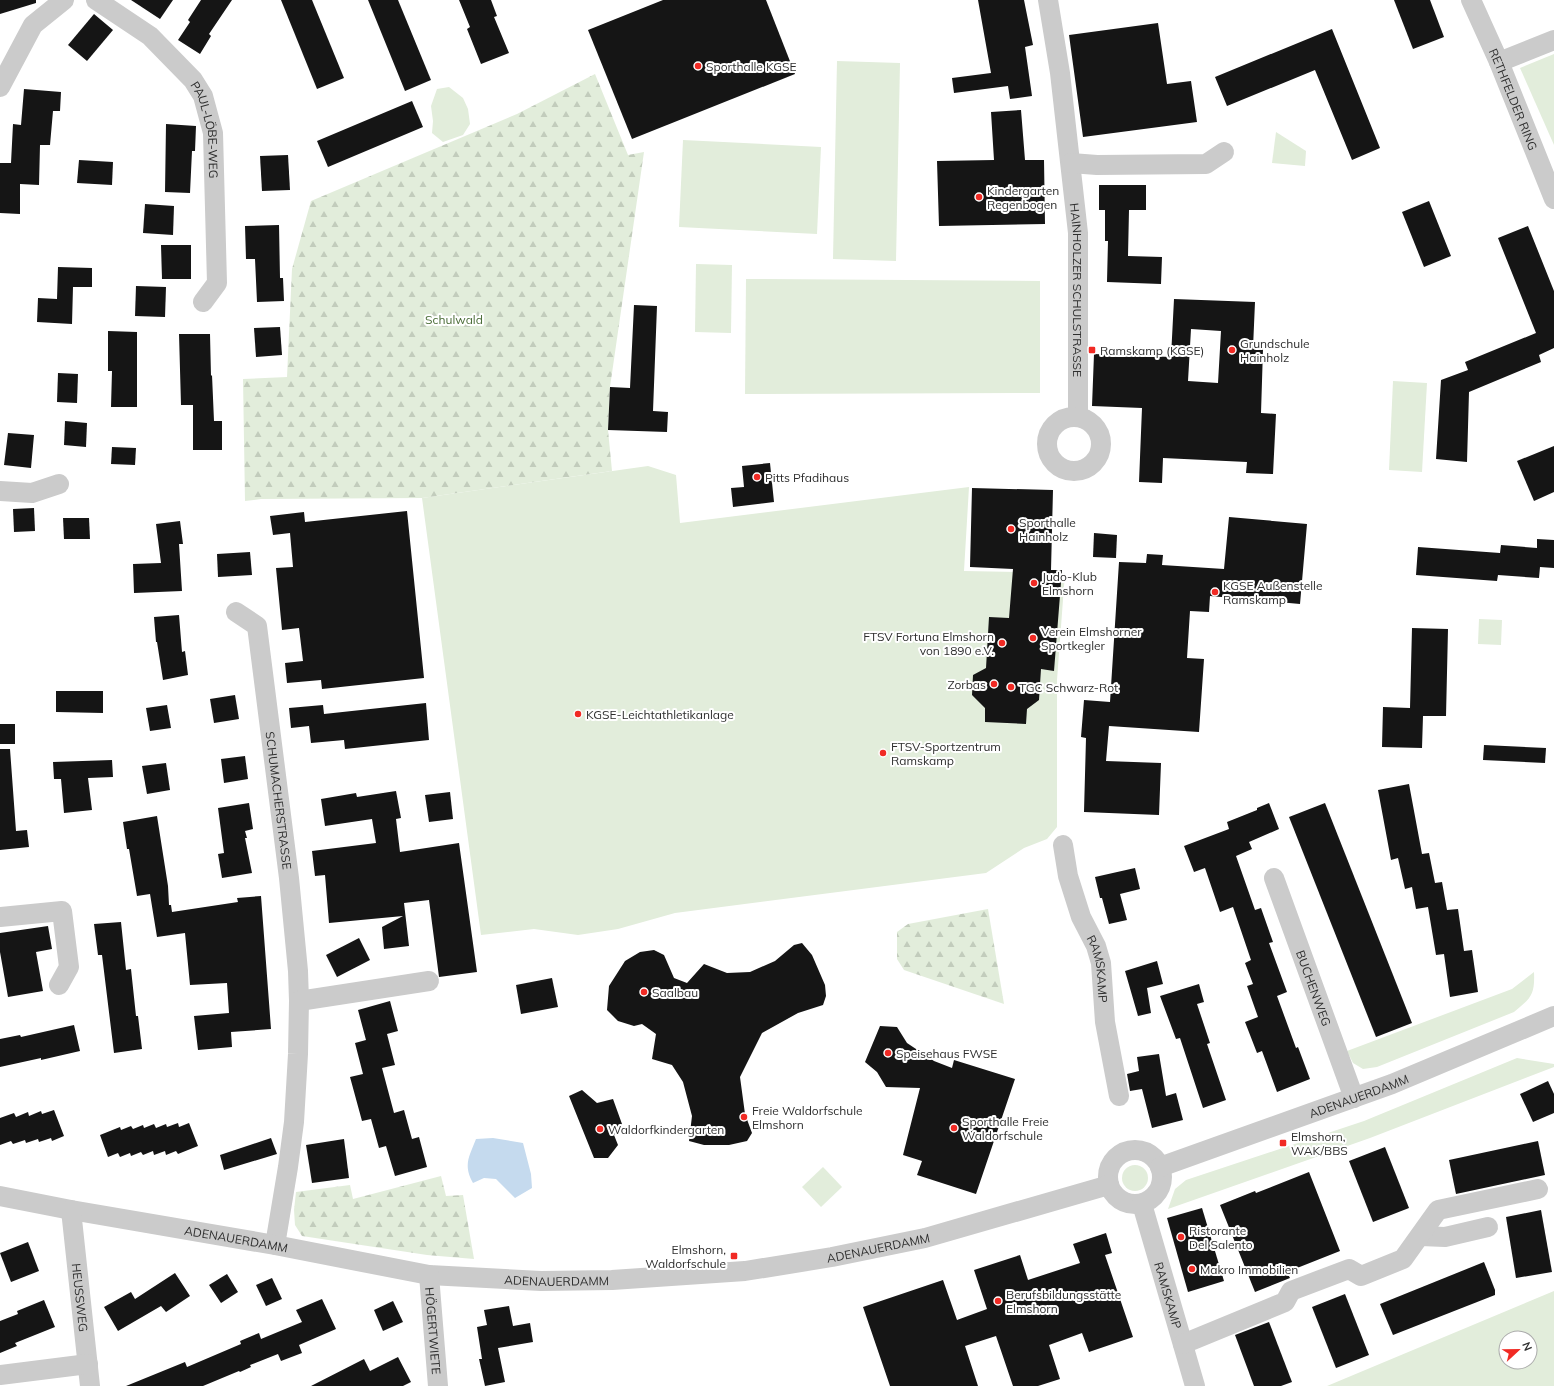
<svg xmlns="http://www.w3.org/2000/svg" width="1554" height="1386" viewBox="0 0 1554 1386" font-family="Mulish,sans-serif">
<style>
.green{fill:#e2eddb;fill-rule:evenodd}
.forest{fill:url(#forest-firs)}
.water{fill:#c5daee}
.building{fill:#151515;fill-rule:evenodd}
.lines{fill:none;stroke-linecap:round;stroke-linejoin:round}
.minor{stroke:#cbcbcb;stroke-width:20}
.poi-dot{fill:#f12a24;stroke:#fff;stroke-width:1.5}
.labels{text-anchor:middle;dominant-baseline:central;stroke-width:4;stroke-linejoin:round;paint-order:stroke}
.poi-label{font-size:12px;fill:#2e2e2e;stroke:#fff;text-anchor:start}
.street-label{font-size:12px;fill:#2e2e2e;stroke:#fff}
.park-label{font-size:12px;fill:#4b6d38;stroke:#fff}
</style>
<defs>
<pattern id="forest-firs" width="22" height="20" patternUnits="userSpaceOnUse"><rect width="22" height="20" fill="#e2eddb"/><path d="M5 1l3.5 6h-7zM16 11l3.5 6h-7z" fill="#c2ccbc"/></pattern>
</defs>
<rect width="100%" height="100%" fill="#fff"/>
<g class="green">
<path d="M1554,54V145L1520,68Z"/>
<path d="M837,61L900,63L896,261L833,259Z"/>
<path d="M449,87L463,98L468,109L470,124L463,135L443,142L432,133L433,121L431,106L437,89Z"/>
<path d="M1276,132L1306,151L1305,166L1272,163Z"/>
<path d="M683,140L821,147L817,234L679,227Z"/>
<path d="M696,264L732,265L731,333L695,332Z"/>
<path d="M746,279L1040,281V393L745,394Z"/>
<path d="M1393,381L1427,383L1422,472L1389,470Z"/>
<path d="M648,466L676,475L680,523L969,487L964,571L1065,573L1057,680V827L1047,839L1024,848L986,873L675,913L618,929L578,935L534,929L481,935L422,498Z"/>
<path d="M1479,619L1502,620L1501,645L1478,644Z"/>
<path d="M1534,972C1535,995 1531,998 1514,1012L1377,1067L1363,1069L1353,1063L1347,1051L1512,989Z"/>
<path d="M1517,1058L1554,1064V1067L1370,1138L1168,1209L1175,1189L1186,1180L1364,1121Z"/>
<circle cx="1135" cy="1178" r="13"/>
<path d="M823,1167L842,1187L821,1207L802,1187Z"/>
<path d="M1554,1291V1386H1327ZM1506,1338H1530V1362H1506Z"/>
</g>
<g class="forest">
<path d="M595,74L628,155L644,152L610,387L608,430L612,471L422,498L261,499L245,501L243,379L287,377L292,269L311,201L517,114Z"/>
<path d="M988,909L1004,1004L904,970L897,959V932L908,924Z"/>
<path d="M441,1176L446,1196L463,1195L474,1259L427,1255L302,1236L295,1225L294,1210L296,1192L350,1185L353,1199Z"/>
</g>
<path class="water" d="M493,1138L523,1143L531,1174L532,1188L515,1198L496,1179L484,1178L473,1183C463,1165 469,1157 476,1139Z"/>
<g class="building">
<path d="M0,0H36V3L0,14Z"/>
<path d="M131,0H173L160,19Z"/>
<path d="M201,0H232L209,34L211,36L200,54L178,40L190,22L188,20Z"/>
<path d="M281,0H312L344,78L317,89Z"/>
<path d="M368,0H398L431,80L405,91Z"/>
<path d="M459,0H491L497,16L494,17L509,53L481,64L467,29L470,27Z"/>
<path d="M663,0H766L795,74L632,139L588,30Z"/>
<path d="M978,0H1024L1033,45L1025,47L1032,96L1010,99L1008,86L954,93L952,78L991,73Z"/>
<path d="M1394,0H1430L1444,37L1413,49Z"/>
<path d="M94,14L113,30L87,61L68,45Z"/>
<path d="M1158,23L1167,84L1191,81L1197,122L1083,137L1069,35Z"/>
<path d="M1332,29L1380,148L1352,160L1315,70L1227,106L1215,77Z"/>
<path d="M24,89L61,92L60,111H53L50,145H40L39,185L20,184V214L0,213V163H11L13,124L21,125Z"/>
<path d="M412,101L423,127L328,167L317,141Z"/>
<path d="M1021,110L1025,160H1044L1045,224L939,226L937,161L994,160L991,112Z"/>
<path d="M166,124L196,126L195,151H192L190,193L165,192Z"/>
<path d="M288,155L290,190L262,191L260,156Z"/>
<path d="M79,160L113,162L112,185L77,183Z"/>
<path d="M1099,185H1146V210H1129L1128,256L1162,257L1161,284L1107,282L1108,241H1105V210H1099Z"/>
<path d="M1429,201L1451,256L1424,267L1402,212Z"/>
<path d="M145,204L174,206L173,235L143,233Z"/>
<path d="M279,225L280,278H283L284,301L257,302L255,259H246L245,226Z"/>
<path d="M1528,226L1554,291V348L1539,355L1541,362L1469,392L1467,462L1436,459L1441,380L1468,370L1465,362L1536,333L1498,238Z"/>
<path d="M161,245H191V279H162Z"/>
<path d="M58,267L92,268V287H73L72,324L37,322L38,298L57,299Z"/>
<path d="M136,286L166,287L165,317L135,316Z"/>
<path d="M1174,299L1255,302L1253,348L1263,349L1261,413L1276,414L1273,474L1246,473L1247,462L1163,458L1162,483L1139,482L1142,408L1092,406L1094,354L1171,357ZM1191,329L1221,331L1218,383L1188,381Z"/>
<path d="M634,305L657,306L653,411L668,412L667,432L608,430L610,387L630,388Z"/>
<path d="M280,327L282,355L256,357L254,328Z"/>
<path d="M108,331L137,332V407H111L112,371H108Z"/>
<path d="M179,334H210L211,376L212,375L214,421H222V450H193V405H181Z"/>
<path d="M58,373L78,374L77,403L57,402Z"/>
<path d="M65,421L87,423L86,447L64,445Z"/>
<path d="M8,433L34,435L31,468L4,465Z"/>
<path d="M1554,446V492L1534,501L1517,461Z"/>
<path d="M112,447L136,448L135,465L111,464Z"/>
<path d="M770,463L774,502L733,507L731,488L744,487L742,466Z"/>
<path d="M972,488L1053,490L1051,570H1062L1054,671L1041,669L1039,700L1027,709L1026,724L985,722V708L972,695L973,675L986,668L989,617L1009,618L1013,569L970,567Z"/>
<path d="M34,508L35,531L14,532L13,509Z"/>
<path d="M407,511L424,678L322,689L321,680L287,683L285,663L303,661L299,628L282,630L276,568L293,567L290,533L273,535L270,516L304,512L305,522Z"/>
<path d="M1229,517L1307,524L1300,604L1210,596L1209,612L1190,611L1187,658L1204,659L1199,732L1109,726L1106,761L1161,763L1159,815L1084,812L1086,738L1081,737L1084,700L1110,702L1119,562L1146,563L1147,554L1163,555L1162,565L1224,569Z"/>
<path d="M63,518H89L90,539H64Z"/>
<path d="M180,521L183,544H179L182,591L134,593L133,564L161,563L156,524Z"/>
<path d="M1094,533L1117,535L1116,558L1093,557Z"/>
<path d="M1537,539L1554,540V568L1540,567L1539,578L1498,575L1497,581L1416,575L1418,547L1500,553L1501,545L1537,548Z"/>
<path d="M250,552L252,575L218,577L217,554Z"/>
<path d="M179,615L182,652L185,651L188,675L163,680L157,642H156L154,617Z"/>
<path d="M1412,628L1448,629L1446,716H1423L1422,748L1382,747L1383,707L1410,708Z"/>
<path d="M56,691H103V713L56,712Z"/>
<path d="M235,695L239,719L214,723L210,699Z"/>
<path d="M426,703L429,740L345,749L344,740L311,743L309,726L291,728L289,708L323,705L324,714Z"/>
<path d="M167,705L171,728L150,731L146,708Z"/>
<rect x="0" y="724" width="15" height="20"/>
<path d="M1484,745L1546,748L1545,763L1483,760Z"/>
<path d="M0,749H10L16,831L27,830L29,847L0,850Z"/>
<path d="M245,756L248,779L224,783L221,759Z"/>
<path d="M112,760L113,777L88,778L92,810L64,813L61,779H54L53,762Z"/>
<path d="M166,763L170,790L147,794L142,766Z"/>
<path d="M1409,784L1422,854L1429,853L1435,883L1442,882L1447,910L1458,909L1464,951L1472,950L1478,992L1450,997L1444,954L1436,955L1428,907L1416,909L1412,887L1405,889L1398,858L1391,860L1378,790Z"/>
<path d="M396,791L401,818L396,819L400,852L459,843L477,972L439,977L429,900L404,903L409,946L384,949L382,927L403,916L329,923L325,875L315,876L312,851L376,843L372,819L325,826L321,799L356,793L357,797Z"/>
<path d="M450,792L453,819L429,822L425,795Z"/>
<path d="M249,803L253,829L245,831L247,838H245L252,873L222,878L218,854L224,853L218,808Z"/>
<path d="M1269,803L1279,829L1249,842L1252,849L1236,856L1255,910L1261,908L1273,942L1269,943L1287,992L1277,996L1296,1048L1298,1047L1310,1079L1277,1092L1262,1051L1257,1053L1245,1022L1258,1017L1247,986L1253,984L1245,963L1251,960L1233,907L1220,912L1205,868L1194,872L1184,846L1229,829L1227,822L1257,810V808Z"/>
<path d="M1325,803L1412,1023L1376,1037L1289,817Z"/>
<path d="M157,816L168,886L169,905H171L172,912L238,902L237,898L261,896L271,1029L231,1032L232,1047L198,1050L194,1016L229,1013L227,983L190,985L185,933L157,937L150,894L137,896L129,849H127L123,822Z"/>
<path d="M1135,868L1140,889L1120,894L1127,920L1109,924L1102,898H1100L1095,877Z"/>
<path d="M121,922L126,970L131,969L136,1016H138L142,1049L114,1053L102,955H98L94,924Z"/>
<path d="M48,926L52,949L36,952L43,991L8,997L0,952V933Z"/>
<path d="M359,938L370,960L337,977L326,955Z"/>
<path d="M802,943L812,955L825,985L826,996L823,1005L798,1013L762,1033L740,1077L745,1114L752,1133L747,1141L729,1145H704L689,1141L692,1116L683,1082L672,1065L652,1059L656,1034L642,1024L634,1026L618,1021L607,1010L609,986L625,961L640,952L654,950L664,955L674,978L687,983L704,964L727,973L750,972L775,961L794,945Z"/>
<path d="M1157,961L1163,984L1147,988L1151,1013L1138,1016L1125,971Z"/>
<path d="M552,978L558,1007L521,1014L516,985Z"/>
<path d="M1199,984L1204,1002L1197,1004L1210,1043L1207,1044L1226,1100L1203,1108L1180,1038L1176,1039L1160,996Z"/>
<path d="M390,1001L398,1031L387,1034L395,1065L382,1068L394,1113L404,1110L412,1139L419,1137L427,1167L395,1176L386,1146L379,1148L371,1119L362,1121L350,1077L363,1074L355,1043L366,1040L358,1010Z"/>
<path d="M74,1025L80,1051L41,1060V1058L0,1067V1039L20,1035L21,1037Z"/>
<path d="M880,1026L897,1027L907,1043L934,1061L952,1068L954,1060L1015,1079L976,1194L917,1175L922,1161L903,1155L920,1088L886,1087L877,1072L865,1062Z"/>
<path d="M1159,1054L1166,1096L1176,1093L1183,1120L1152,1128L1142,1089L1130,1091L1127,1074L1139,1071L1137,1057Z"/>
<path d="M1548,1081L1554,1094V1113L1533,1122L1520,1094Z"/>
<path d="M582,1090L597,1103L613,1099L622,1124L614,1135L618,1145L608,1158H594L569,1096Z"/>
<path d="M54,1110L64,1136L52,1141L51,1138L39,1142L38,1139L26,1143L25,1140L13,1144L11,1141L0,1145V1118L14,1113L16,1117L28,1112L29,1116L41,1111L42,1114Z"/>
<path d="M178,1123L179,1127L189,1123L198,1146L178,1154L176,1151L166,1155L165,1151L154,1155L153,1151L143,1155L141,1152L131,1156L130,1153L120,1157L118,1153L108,1157L100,1135L120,1127L121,1130L131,1126L133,1129L143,1125L144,1128L154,1124L156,1128L166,1124L167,1127Z"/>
<path d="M271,1138L277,1154L224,1170L220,1155Z"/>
<path d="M344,1139L349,1178L312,1183L306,1145Z"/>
<path d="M1538,1141L1545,1175L1456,1194L1449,1160Z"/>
<path d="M1385,1147L1409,1208L1373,1222L1349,1161Z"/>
<path d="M1309,1172L1340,1251L1287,1272L1290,1278L1255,1292L1220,1205L1255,1191L1256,1193Z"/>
<path d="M1202,1208L1224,1281L1188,1292L1167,1218Z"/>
<path d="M1541,1210L1552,1272L1516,1278L1506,1217Z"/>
<path d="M1106,1233L1112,1253L1105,1255L1133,1337L1089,1352L1082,1333L1049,1345L1060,1379L1038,1386H1013L996,1336L965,1346L978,1386H890L863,1307L943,1280L957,1320L987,1309L974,1270L1020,1255L1028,1280L1080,1263L1073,1244Z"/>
<path d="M28,1242L39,1271L11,1282L0,1253Z"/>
<path d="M1484,1262L1495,1290V1295L1393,1335L1380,1304Z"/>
<path d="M175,1273L190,1296L166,1312L161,1306L118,1331L104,1307L131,1292L135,1299Z"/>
<path d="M227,1274L238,1292L221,1303L209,1285Z"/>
<path d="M272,1278L282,1299L266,1306L256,1285Z"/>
<path d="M1345,1294L1369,1355L1336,1368L1312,1307Z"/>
<path d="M322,1299L336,1329L299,1345L302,1353L281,1361L278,1354L250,1365L251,1367L240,1372L239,1371L203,1386H126L185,1362L187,1367L241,1344L240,1341L259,1333L261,1339L302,1322L296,1310Z"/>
<path d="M44,1300L55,1327L15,1343L17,1346L0,1353V1321L18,1314L17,1311Z"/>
<path d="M393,1301L403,1322L383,1331L374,1310Z"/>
<path d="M509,1306L513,1326L530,1323L533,1342L498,1348L505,1382L485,1386L479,1359H482L477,1327L487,1325L484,1310Z"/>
<path d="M1269,1322L1292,1382L1281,1386H1254L1235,1335Z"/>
<path d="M398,1357L411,1382L403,1386H311L364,1359L370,1371Z"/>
</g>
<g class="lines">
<g class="minor">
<path id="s1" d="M96,0L150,36L193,80L203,96L213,133L217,283L203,302"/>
<path id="s2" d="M1048,0L1060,73L1078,233V416"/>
<path id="s3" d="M1471,0L1499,62L1554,199"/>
<path d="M1499,62L1554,40"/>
<path d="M0,87L33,25L64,0"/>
<path d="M1071,163L1097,165L1206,164L1224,152"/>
<circle cx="1074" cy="444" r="27"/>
<path d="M0,491L32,493L59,484"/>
<path id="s4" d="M236,612L257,626L289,878L298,971L299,1001L298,1054L294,1122L288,1167L275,1245"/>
<path id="s5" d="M1063,845L1068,876L1081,917L1096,946L1101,963L1105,1022L1119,1096"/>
<path id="s6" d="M1274,878L1354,1098"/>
<path d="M0,917L62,911L69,967L59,985"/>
<path d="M299,1001L429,981"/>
<circle cx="1135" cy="1177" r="27"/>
<path id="s7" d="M1160,1167L1392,1084L1554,1016"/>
<path id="s8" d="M0,1196L71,1210L275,1245L429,1275L541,1281L612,1280L745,1271L832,1257L925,1238L1109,1185"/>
<path id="s9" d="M1142,1204L1195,1386"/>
<path id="s10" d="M71,1210L90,1386"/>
<path d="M1421,1236L1445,1237L1488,1227"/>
<path id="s11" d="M429,1275L438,1386"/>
<path d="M1183,1344L1285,1302L1291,1291L1349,1269L1361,1276L1403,1259L1438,1210L1538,1189"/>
<path d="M0,1375L88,1364"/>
</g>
</g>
<g class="poi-dot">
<circle cx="698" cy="66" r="4"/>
<circle cx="979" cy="197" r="4"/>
<rect x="1088" y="346" width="8" height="8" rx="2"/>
<circle cx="1232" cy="350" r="4"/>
<circle cx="757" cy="477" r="4"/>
<circle cx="1011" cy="529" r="4"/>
<circle cx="1034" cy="583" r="4"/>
<circle cx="1215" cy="592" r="4"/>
<circle cx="1033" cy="638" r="4"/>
<circle cx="1002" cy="643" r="4"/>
<circle cx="994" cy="684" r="4"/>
<circle cx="1011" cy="687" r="4"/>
<circle cx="578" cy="714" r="4"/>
<circle cx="883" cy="753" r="4"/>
<circle cx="644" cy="992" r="4"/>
<circle cx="888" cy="1053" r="4"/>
<circle cx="744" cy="1117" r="4"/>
<circle cx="954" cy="1128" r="4"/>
<circle cx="600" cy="1129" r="4"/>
<rect x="1279" y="1139" width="8" height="8" rx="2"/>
<circle cx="1181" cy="1237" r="4"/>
<rect x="730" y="1252" width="8" height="8" rx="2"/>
<circle cx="1192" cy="1269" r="4"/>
<circle cx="998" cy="1301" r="4"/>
</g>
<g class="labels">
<g class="poi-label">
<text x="706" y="66">Sporthalle KGSE</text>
<text x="987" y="190">Kindergarten<tspan x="987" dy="14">Regenbogen</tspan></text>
<text x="1240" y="343">Grundschule<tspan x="1240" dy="14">Hainholz</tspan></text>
<text x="1100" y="350">Ramskamp (KGSE)</text>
<text x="765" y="477">Pitts Pfadihaus</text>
<text x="1019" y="522">Sporthalle<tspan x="1019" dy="14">Hainholz</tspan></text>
<text x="1042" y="576">Judo-Klub<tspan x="1042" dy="14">Elmshorn</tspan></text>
<text x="1223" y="585">KGSE Außenstelle<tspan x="1223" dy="14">Ramskamp</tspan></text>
<text x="1041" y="631">Verein Elmshorner<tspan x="1041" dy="14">Sportkegler</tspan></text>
<text x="994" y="636" text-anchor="end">FTSV Fortuna Elmshorn<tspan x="994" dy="14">von 1890 e.V.</tspan></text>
<text x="986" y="684" text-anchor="end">Zorbas</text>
<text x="1019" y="687">TGC Schwarz-Rot</text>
<text x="586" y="714">KGSE-Leichtathletikanlage</text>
<text x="891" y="746">FTSV-Sportzentrum<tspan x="891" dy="14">Ramskamp</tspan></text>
<text x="652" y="992">Saalbau</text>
<text x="896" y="1053">Speisehaus FWSE</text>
<text x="752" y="1110">Freie Waldorfschule<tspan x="752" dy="14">Elmshorn</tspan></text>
<text x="962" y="1121">Sporthalle Freie<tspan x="962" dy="14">Waldorfschule</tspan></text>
<text x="608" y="1129">Waldorfkindergarten</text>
<text x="1291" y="1136">Elmshorn,<tspan x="1291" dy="14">WAK/BBS</tspan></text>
<text x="1189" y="1230">Ristorante<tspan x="1189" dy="14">Del Salento</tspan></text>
<text x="726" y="1249" text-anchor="end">Elmshorn,<tspan x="726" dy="14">Waldorfschule</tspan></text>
<text x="1200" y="1269">Makro Immobilien</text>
<text x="1006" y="1294">Berufsbildungsstätte<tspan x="1006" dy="14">Elmshorn</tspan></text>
</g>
<g class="street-label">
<text stroke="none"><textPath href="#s3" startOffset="108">RETHFELDER RING</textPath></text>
<text stroke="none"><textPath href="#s1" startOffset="179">PAUL-LÖBE-WEG</textPath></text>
<text stroke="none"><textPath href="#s2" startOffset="292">HAINHOLZER SCHULSTRASSE</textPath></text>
<text stroke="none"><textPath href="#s4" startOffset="201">SCHUMACHERSTRASSE</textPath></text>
<text stroke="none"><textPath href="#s5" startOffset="130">RAMSKAMP</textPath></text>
<text stroke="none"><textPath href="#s6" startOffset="117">BUCHENWEG</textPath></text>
<text stroke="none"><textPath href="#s7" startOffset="211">ADENAUERDAMM</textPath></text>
<text stroke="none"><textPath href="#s8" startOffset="240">ADENAUERDAMM</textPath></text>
<text stroke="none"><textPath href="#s8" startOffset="888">ADENAUERDAMM</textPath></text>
<text stroke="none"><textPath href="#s8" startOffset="564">ADENAUERDAMM</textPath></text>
<text stroke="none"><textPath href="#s9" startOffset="95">RAMSKAMP</textPath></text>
<text stroke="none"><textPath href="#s10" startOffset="88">HEUSSWEG</textPath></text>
<text stroke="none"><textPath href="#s11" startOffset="56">HÖGERTWIETE</textPath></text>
</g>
<g class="park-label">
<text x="454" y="319">Schulwald</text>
</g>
</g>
<g transform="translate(1518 1350) rotate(68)"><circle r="19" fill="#ffffff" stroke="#ababab"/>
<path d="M0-3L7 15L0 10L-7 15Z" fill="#f12a24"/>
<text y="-6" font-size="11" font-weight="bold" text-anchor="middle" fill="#2e2e2e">N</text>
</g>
</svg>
